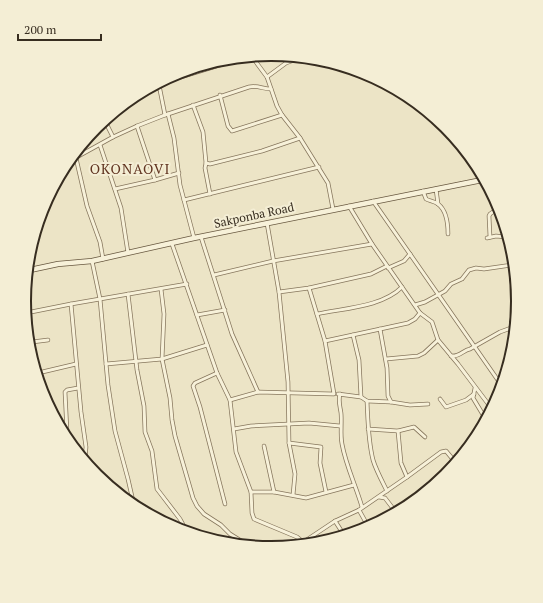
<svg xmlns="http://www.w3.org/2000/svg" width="543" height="603" viewBox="0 0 543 603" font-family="'PT Serif',serif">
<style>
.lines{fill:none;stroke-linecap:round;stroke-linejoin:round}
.street-casing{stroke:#86765d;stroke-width:4.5}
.secondary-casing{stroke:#685840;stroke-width:6}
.street{stroke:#f7f1d9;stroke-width:3}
.secondary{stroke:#f7f1d9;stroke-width:4.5}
.labels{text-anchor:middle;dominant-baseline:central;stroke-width:4;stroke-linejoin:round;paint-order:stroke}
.street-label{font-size:12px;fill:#372d20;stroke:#f4eed5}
.quarter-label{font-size:14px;letter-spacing:1px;fill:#613521;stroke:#f4eed5}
.rim{fill:none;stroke:#372d20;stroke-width:2}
</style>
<rect width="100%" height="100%" fill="#ece4c6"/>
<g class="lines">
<g class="street-casing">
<g id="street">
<path d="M253,58L267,77L277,106L282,115L300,138L328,183L333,209"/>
<path d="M267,77L286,63L297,59"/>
<path d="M161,83L223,64"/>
<path d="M159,85L165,115"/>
<path d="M153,89L159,88"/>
<path d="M220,95L228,126L232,131L282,115"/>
<path d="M193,105L203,132L206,163L210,164L262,151L300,138"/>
<path d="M168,114L174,138L180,185L194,238"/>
<path d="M105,121L113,137"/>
<path d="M100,145L121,208L128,253"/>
<path d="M75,158L113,137L137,126L165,115L249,87C257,85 263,89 271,89"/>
<path d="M76,158L87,206L100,242L103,259"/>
<path d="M206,163L205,168L210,194"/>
<path d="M155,180L179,173"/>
<path d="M115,189L155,180L137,126"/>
<path d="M436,189L438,204"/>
<path d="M423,191L426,199C429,201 434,201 438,204C446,210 448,224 448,234"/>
<path d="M184,200L319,167"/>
<path d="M373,201L502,386"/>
<path d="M349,206L372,244L420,313L432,322L438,340L458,364L492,409"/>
<path d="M267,223L279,292L288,382L289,443L295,474L293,495"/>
<path d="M201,237L232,334L258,392"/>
<path d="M490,237L489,216L490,214L497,209V203"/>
<path d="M487,238L496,236L506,237"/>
<path d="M172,244L217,373L230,400L236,452L251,492"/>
<path d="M92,261L100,299L108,385L115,431L128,479L133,501"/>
<path d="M388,268L404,261L410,254"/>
<path d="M214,275L273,261L372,244"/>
<path d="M161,289L164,314L162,359L170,398L172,420L175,436L193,498L197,506L204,514L221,525L230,534L246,544"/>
<path d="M279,292L309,288L371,274L387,266"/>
<path d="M26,293L28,313"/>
<path d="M128,294L137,370L144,406L145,432L152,451L157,489L180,519L187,532"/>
<path d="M71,304L81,412L86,447L85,459"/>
<path d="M415,305L425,302L445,291L451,284L462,279L469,270L476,268L484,269L512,265"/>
<path d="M26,313L71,304L187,284"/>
<path d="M317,314C345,308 382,307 402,287"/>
<path d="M197,315L225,310"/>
<path d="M380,329L387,368L388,396L391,402"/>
<path d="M353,335L359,360L361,397"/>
<path d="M325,341L408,323L415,319L420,313"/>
<path d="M32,342L48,340"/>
<path d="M451,356C460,357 463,350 470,349L500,332L514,327"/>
<path d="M386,359L418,356L424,353L438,340"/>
<path d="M106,364L162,359L207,345"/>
<path d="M38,373L76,364"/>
<path d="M217,373L195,383L193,386L200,407L225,504"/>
<path d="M475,388L473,398L485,418"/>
<path d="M338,394L361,397L367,401L391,402L410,405L428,404"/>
<path d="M340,394C338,401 340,406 341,413C342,423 340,434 342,444C346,466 356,486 362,507"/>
<path d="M440,399L446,407L466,400L474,394"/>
<path d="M230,400L258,392L334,394L325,341L309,288"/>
<path d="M367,401C368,421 368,440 373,460C376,470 382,481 387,491"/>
<path d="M234,429L251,426L309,423L340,426"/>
<path d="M368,429L398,431L414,427L425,437"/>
<path d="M398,431L401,463L407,477"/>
<path d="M67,432L65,392L67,390L78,388"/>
<path d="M289,443L321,447L320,463L326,492"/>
<path d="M264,446L274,492"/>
<path d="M379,497L385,498L395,511"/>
<path d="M359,510L369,528"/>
<path d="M335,521L344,535"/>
<path d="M303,542L297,537L254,519L252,513L251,492H274L306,498L354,485"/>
<path d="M302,543L335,521L359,510L407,477L441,452L446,451L456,463"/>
</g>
</g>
<g class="secondary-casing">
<path id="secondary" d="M30,270L58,264L92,261L194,238L482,180"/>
</g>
<use href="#street" class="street"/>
<use href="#secondary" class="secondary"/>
</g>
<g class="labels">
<g class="street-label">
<text transform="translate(254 215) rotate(-12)">Sakponba Road</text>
</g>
<g class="quarter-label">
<text x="130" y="168">OKONAOVI</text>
</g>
</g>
<path d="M0 0H543V603H0ZM31 301a240 240 0 1 1 480 0a240 240 0 1 1-480 0Z" fill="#f4eed5" fill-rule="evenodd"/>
<path class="rim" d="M31 301a240 240 0 1 1 480 0a240 240 0 1 1-480 0Z"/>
<path d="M18 34v6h83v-6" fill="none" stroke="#372d20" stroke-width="2"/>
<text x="24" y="34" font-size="12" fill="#372d20" stroke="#f4eed5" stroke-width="3" paint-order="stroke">200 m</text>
</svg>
